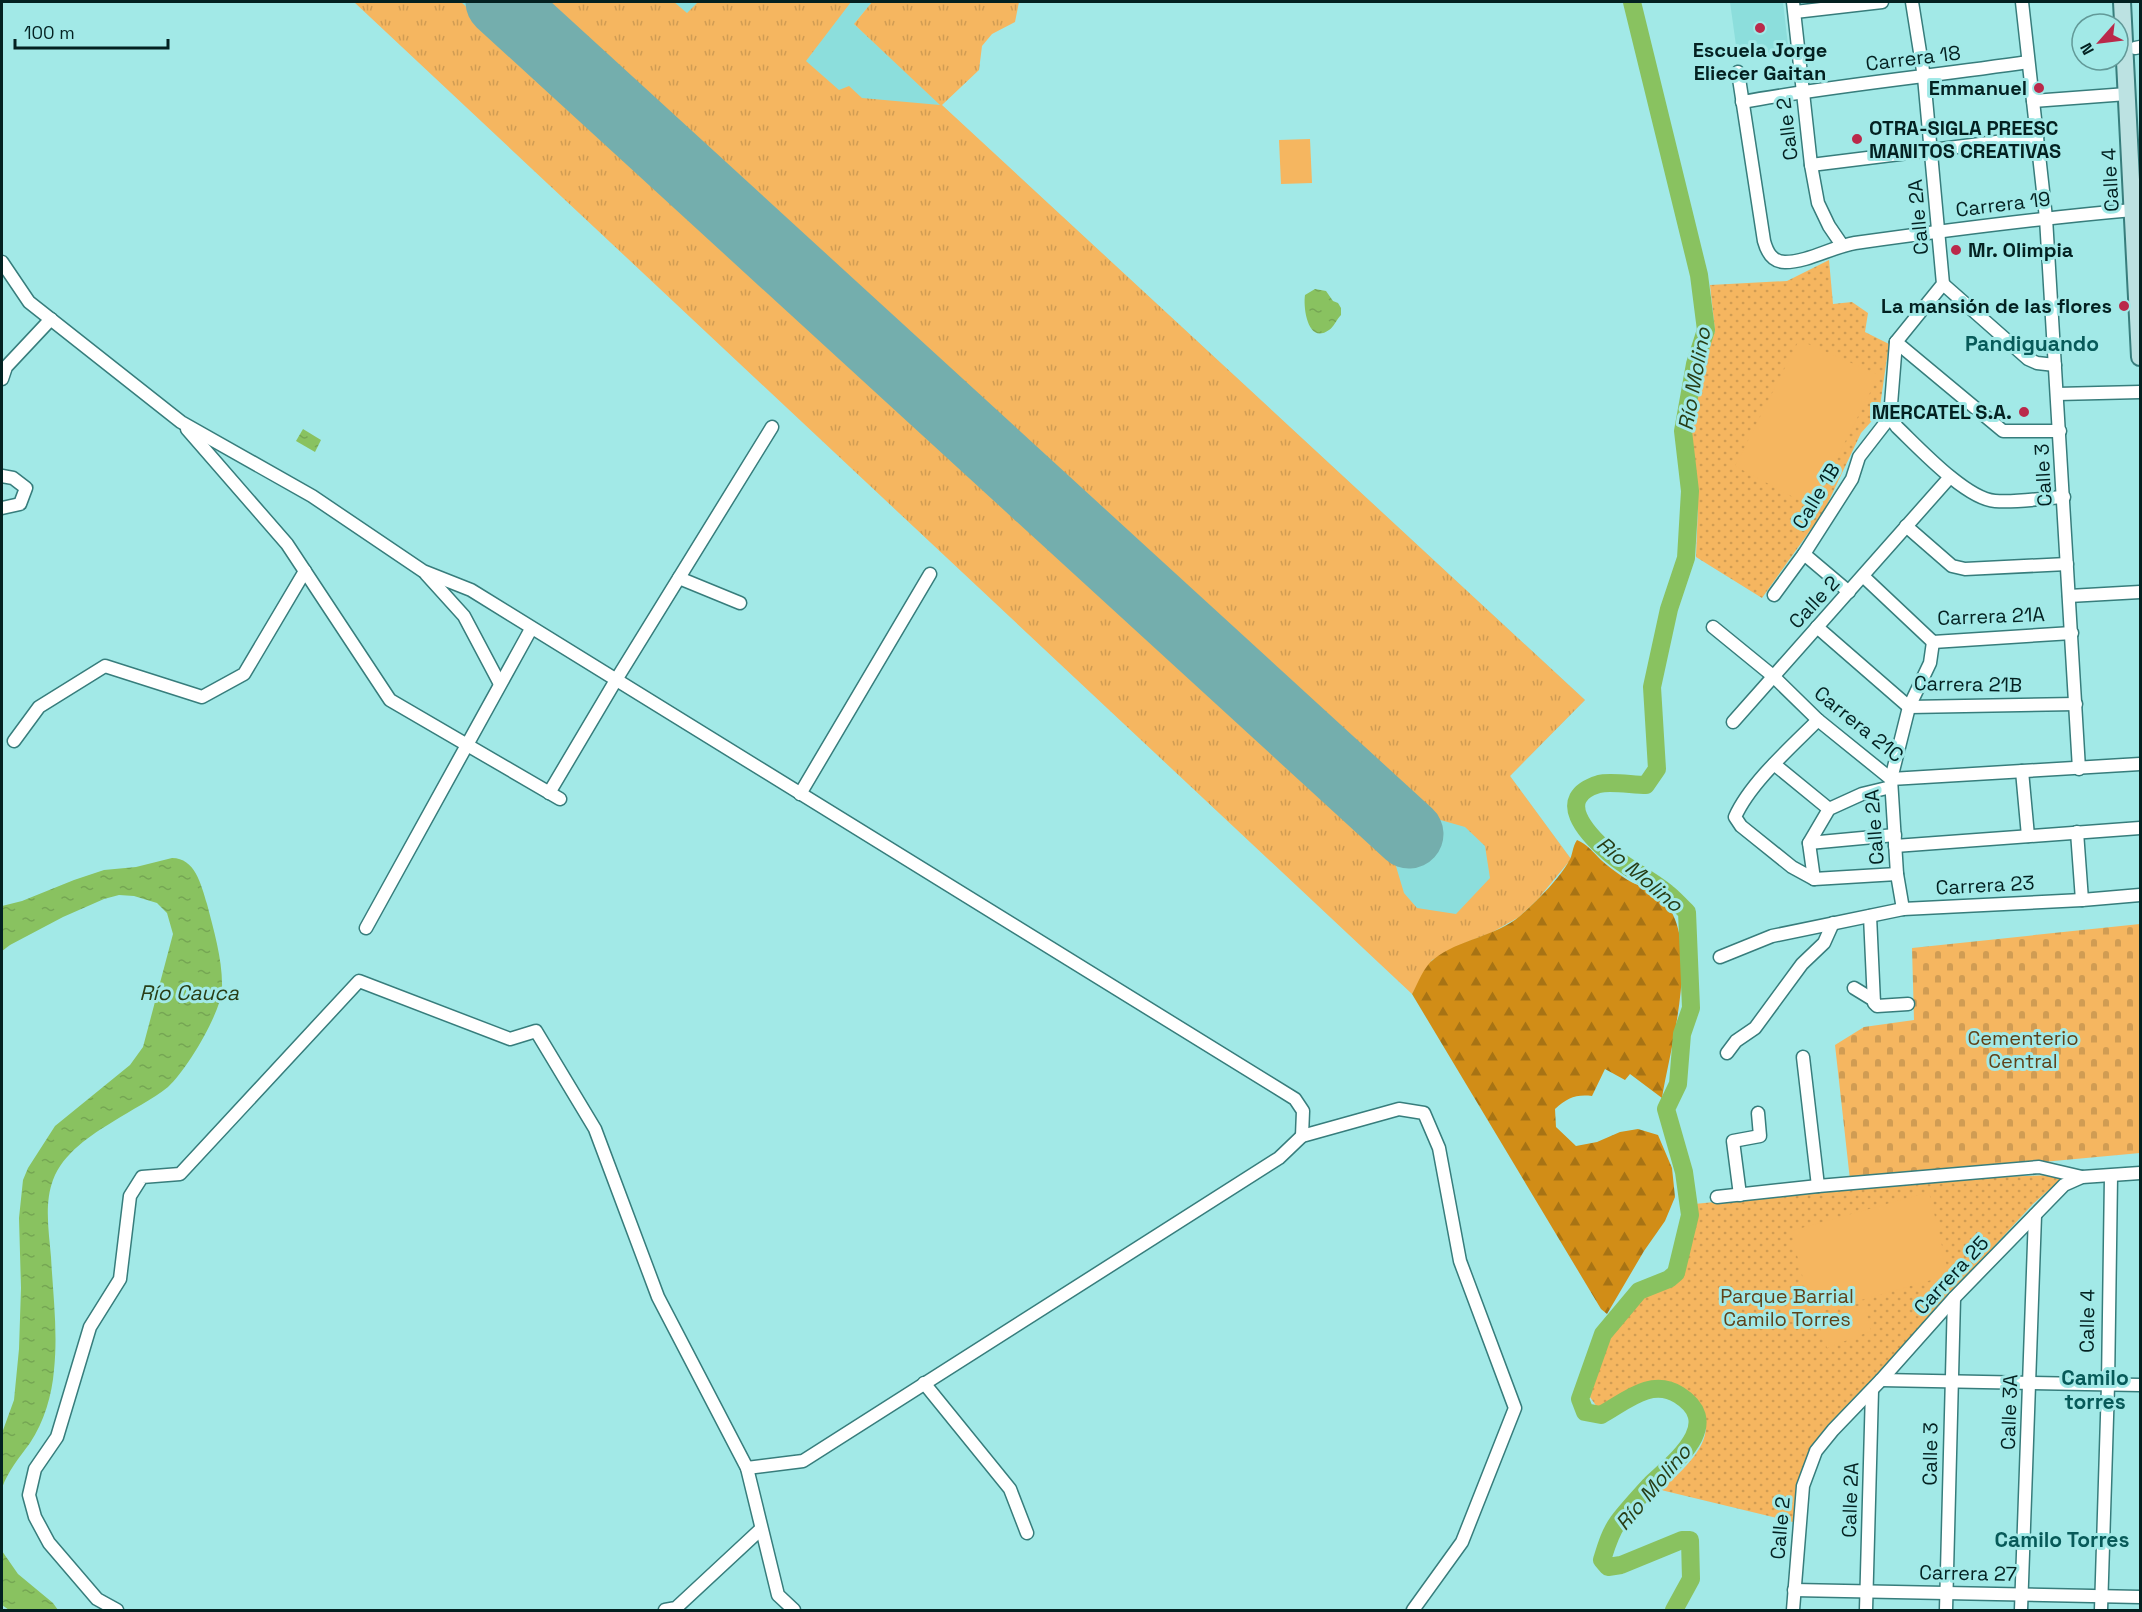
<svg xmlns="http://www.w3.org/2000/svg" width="2142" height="1612" viewBox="0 0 2142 1612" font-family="'Space Grotesk',sans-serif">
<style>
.built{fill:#8cdedc}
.grass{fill:url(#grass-tufts)}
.forest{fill:url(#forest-firs)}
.cemetery{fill:url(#cemetery-stones)}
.park{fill:url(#park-dots)}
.pitch{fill:#f5b660}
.water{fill:url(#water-ripples)}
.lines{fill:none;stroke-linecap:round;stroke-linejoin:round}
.river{stroke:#89c260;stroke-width:18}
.runway{stroke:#74aead;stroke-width:69}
.street-casing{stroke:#377d7c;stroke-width:15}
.secondary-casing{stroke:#377d7c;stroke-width:20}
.street{stroke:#fff;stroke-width:12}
.secondary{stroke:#bce2e2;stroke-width:16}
.poi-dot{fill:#ba294a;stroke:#a2e9e7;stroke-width:2}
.labels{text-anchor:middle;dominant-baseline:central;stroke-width:6;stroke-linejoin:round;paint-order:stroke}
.poi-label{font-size:20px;font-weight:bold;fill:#032121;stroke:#a2e9e7;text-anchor:end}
.street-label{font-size:20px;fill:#032121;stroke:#a2e9e7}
.park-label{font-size:20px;fill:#5f4219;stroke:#a2e9e7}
.neighbourhood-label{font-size:21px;font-weight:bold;fill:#075a59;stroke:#a2e9e7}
.water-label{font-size:21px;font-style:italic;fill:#283e17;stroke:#a2e9e7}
</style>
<defs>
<pattern id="grass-tufts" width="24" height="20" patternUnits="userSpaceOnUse" patternTransform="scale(1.5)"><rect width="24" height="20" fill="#f5b660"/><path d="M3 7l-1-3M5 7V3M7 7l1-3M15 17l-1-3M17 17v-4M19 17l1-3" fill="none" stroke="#d09c53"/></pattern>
<pattern id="forest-firs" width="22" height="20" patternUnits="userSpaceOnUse" patternTransform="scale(1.5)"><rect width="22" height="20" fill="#d18d17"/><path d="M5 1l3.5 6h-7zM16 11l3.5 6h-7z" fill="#a77314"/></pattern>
<pattern id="cemetery-stones" width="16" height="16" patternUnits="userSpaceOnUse" patternTransform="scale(1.5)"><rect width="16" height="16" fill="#f5b660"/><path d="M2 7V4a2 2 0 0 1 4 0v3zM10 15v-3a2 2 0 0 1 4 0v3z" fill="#d09c53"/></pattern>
<pattern id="park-dots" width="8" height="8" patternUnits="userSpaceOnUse" patternTransform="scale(1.5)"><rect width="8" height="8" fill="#f5b660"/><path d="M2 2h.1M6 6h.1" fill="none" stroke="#d09c53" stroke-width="1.8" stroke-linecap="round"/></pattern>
<pattern id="water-ripples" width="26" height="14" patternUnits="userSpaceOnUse" patternTransform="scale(1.5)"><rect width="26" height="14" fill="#89c260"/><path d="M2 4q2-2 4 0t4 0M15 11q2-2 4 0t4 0" fill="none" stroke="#75a653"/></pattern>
</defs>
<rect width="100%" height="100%" fill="#a2e9e7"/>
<g class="built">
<path d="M355,2H872L854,24L1585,700L1510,776L1571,859L1491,933L1467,942L1432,960L1423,974Z"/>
<path d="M1730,2H1783L1789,54L1738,60Z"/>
</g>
<path class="grass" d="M354,2H461L1395,863L1404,893L1417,908L1456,914L1490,878L1485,846L1465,827L1437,819L549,2H674L687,13L698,2H851L806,61L839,90L849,86L862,98L940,105L854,24L872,2H1019L1015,22L992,34L982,46L979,70L942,105L1585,700L1510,776L1571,859L1538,899L1519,917L1491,933L1467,942L1432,960L1412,994Z"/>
<path class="forest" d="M1577,840C1587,844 1593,852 1601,860C1607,866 1615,871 1623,877C1635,886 1651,888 1662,899C1703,940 1670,1047 1662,1098L1630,1074L1625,1080L1605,1069L1592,1096C1576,1094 1567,1098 1555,1109L1556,1127L1576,1146L1597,1142L1620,1132L1638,1129L1658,1135L1672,1168L1675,1197L1665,1221L1644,1251L1607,1314L1601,1309L1412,994C1418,983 1424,966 1434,959C1459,939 1495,937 1520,916C1536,902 1559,879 1569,861C1573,855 1572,847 1577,840Z"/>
<path class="cemetery" d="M2140,924V1153L1850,1180L1835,1045L1864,1027L1914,1020L1912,948Z"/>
<g class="park">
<path d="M1829,260L1833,304L1852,302L1868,313L1865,332L1889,344L1879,413L1861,433L1824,511L1762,598L1696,557L1698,507L1690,433L1700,373L1715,331L1710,285L1787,281Z"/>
<path d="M2053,1175L2059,1177L2060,1180L2033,1204L1963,1280L1819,1438C1800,1465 1798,1489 1793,1522L1661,1490C1680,1472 1712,1447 1705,1418C1704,1412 1699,1406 1696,1401C1690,1389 1674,1383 1661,1382C1636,1380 1620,1402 1597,1407L1590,1397C1594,1366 1616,1318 1641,1298C1652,1289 1666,1285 1679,1278C1687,1254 1692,1230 1694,1204L1849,1189L1995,1177Z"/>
</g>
<g class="pitch">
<path d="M1310,139L1312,183L1281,184L1279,140Z"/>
<path d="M1799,340L1879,375L1812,507L1735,466Z"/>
<path d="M1929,1192L1949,1275L1812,1314L1791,1231Z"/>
<path d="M1864,1304L1871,1331L1827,1348L1817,1320Z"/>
</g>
<g class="water">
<path d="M1315,289L1326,291L1333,301L1338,303L1341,308V315C1336,320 1334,327 1329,330C1308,345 1303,308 1305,295Z"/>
<path d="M303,429L321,440L315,452L296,441Z"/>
<path d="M172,858C195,858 201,884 207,904C214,931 223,961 222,989C221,1013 186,1071 168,1087C152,1100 131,1110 114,1121C91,1135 63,1153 53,1180C44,1204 49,1232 51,1257C53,1295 58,1332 54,1370C52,1395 44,1422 30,1443C19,1458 8,1471 2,1488V1433L14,1400L19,1349L21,1288L19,1218L23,1180L28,1168L55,1126L130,1065L143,1047L173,934L167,913L157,903L134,896L119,895L104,899L63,917L10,945L2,951V906L22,901L74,880L104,870L136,867Z"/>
<path d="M2,1551L18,1574L53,1603L58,1610H9L2,1605Z"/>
</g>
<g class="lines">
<path class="river" d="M1632,2L1699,275L1706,330L1695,364L1683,431L1690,491L1686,558L1669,609L1652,687L1657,769L1646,785C1633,785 1610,781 1599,784C1553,798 1587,834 1609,853C1626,868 1649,878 1667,893C1674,898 1680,906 1687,912L1691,1008L1682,1034L1678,1084L1666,1109L1684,1172L1690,1215L1676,1273L1669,1279L1639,1291L1603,1334L1580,1399L1585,1412L1601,1415C1625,1402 1651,1377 1679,1395C1725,1424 1674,1462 1651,1484C1640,1496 1628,1509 1618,1522C1610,1533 1606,1547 1602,1560L1608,1567L1621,1565L1682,1540H1690L1691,1579L1674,1610"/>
<path class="runway" d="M500,2L1409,834"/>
<g class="street-casing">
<g id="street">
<path d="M1793,2L1811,165L1818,203L1829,226L1842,245"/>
<path d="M2022,2L2046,218L2079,769"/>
<path d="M1795,12L1882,2"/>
<path d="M2135,48L2140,47"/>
<path d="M1738,72L1764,241C1767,252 1772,262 1785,262C1808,262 1832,247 1855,243C1948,230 2040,218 2133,210"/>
<path d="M2033,101L2127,94"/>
<path d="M1742,102C1837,85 1933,76 2028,62"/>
<path d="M1811,165L2037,137"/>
<path d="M2,262L29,302L181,422L312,496L423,571L471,590L1295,1099L1303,1111L1302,1136"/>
<path d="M1943,284L2028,359L2037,363L2055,365"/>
<path d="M1896,342L1943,284L1924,77L1912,2"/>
<path d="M1896,342L2003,431H2060"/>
<path d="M2,379L6,367L51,319"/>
<path d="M2057,394L2140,392"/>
<path d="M1890,417L1897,427C1918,447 1966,499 1995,501C2017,503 2041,498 2064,497"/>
<path d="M1890,417L1896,342"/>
<path d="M187,429L287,544L390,700L560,799"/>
<path d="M2,476L13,478L26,488L20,504L2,508"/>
<path d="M1906,526L1952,566L1965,569L2067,564"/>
<path d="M1804,554L1849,592"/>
<path d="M426,574L464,616L500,684"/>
<path d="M1864,577L1933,642L2072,633"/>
<path d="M679,578L740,603"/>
<path d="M1774,595L1804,554L1852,479L1859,457L1890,417"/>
<path d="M2069,596L2140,592"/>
<path d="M1713,627L1773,676L1818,720L1891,779L2140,764"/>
<path d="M1817,627L1909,707L2076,704"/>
<path d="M1818,720C1792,746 1750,783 1735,817L1741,826L1792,867L1814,879L1897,874"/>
<path d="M1733,722L1950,477"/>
<path d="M14,741L39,707L105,666L202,697L244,674L305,571"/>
<path d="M1774,764L1829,809"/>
<path d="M2022,771L2028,836"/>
<path d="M549,793L616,680L772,427"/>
<path d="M800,794L930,574"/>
<path d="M2077,832L2082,900"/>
<path d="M1809,843L1895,835"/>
<path d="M1895,846L2140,828"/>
<path d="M1814,879L1809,843L1829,809L1862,794L1891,787"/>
<path d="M1903,909L1897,874L1891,779L1909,707L1930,663L1933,642"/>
<path d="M1870,916L1874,1003L1877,1006L1908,1004"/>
<path d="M366,928L531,629"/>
<path d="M1720,957L1772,936L1903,909L2082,900L2140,895"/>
<path d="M1854,988L1872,999"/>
<path d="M1727,1053L1736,1041L1755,1028L1802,964L1824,943L1833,923"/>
<path d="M1803,1057L1818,1186"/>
<path d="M1740,1195L1733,1141L1760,1136L1758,1113"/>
<path d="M1717,1197L1818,1186L2039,1167L2082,1177"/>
<path d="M1881,1380L2140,1385"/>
<path d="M924,1383L1010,1489L1027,1533"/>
<path d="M747,1468L803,1461L1279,1158L1302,1136L1399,1109L1424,1113L1439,1148L1460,1261L1515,1408L1462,1542L1413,1610"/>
<path d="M1794,1590L2140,1597"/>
<path d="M117,1610L97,1599L49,1543L35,1517L29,1495L35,1469L57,1437L90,1327L120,1279L130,1196L142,1177L180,1174L359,981L510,1039L536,1031L595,1129L658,1297L747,1468L778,1595L794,1610"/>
<path d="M665,1610L676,1608L761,1529"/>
<path d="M1793,1610L1803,1486L1816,1451L1833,1430L1881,1380L1954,1298L2064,1185L2082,1177L2140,1173"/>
<path d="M1866,1610L1872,1390"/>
<path d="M1946,1610L1954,1298"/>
<path d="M2021,1610L2035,1215"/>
<path d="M2101,1610L2108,1385L2111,1176"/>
</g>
</g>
<g class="secondary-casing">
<path id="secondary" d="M2122,2L2140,357"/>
</g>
<use href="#street" class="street"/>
<use href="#secondary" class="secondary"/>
</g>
<g class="poi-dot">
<circle cx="1760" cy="28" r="6"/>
<circle cx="2039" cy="88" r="6"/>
<circle cx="1857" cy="139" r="6"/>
<circle cx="1956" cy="250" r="6"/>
<circle cx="2124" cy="306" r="6"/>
<circle cx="2024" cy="412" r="6"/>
</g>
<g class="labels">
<g class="poi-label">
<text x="1760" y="50" text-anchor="middle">Escuela Jorge<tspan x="1760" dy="23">Eliecer Gaitan</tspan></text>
<text x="2027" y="88">Emmanuel</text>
<text x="1869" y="128" text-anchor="start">OTRA-SIGLA PREESC<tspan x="1869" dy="23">MANITOS CREATIVAS</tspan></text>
<text x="1968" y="250" text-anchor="start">Mr. Olimpia</text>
<text x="2112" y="306">La mansión de las flores</text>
<text x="2012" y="412">MERCATEL S.A.</text>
</g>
<g class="street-label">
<text transform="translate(1913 58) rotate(-7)">Carrera 18</text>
<text transform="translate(1787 129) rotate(-97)">Calle 2</text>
<text transform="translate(2110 180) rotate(-93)">Calle 4</text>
<text transform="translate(2003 204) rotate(-7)">Carrera 19</text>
<text transform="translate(1918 217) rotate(-95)">Calle 2A</text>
<text transform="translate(2043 475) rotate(-93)">Calle 3</text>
<text transform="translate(1816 496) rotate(-59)">Calle 1B</text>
<text transform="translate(1814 602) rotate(-47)">Calle 2</text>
<text transform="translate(1991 616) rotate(-2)">Carrera 21A</text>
<text transform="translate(1968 684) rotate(1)">Carrera 21B</text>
<text transform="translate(1859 724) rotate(39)">Carrera 21C</text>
<text transform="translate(1874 827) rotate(-94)">Calle 2A</text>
<text transform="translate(1985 885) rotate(-3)">Carrera 23</text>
<text transform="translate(1951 1275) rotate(-47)">Carrera 25</text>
<text transform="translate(2087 1321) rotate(-89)">Calle 4</text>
<text transform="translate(2009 1412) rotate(-88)">Calle 3A</text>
<text transform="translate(1930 1454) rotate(-89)">Calle 3</text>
<text transform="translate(1850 1500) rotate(-88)">Calle 2A</text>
<text transform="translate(1780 1528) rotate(-85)">Calle 2</text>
<text transform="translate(1968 1573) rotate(1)">Carrera 27</text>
</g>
<g class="park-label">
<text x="2023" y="1038">Cementerio<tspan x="2023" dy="23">Central</tspan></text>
<text x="1787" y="1296">Parque Barrial<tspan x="1787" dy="23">Camilo Torres</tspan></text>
</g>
<g class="neighbourhood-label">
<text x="2032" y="343">Pandiguando</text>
<text x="2095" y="1377">Camilo<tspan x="2095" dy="24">torres</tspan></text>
<text x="2062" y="1539">Camilo Torres</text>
</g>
<g class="water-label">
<text transform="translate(1694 379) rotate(-80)">Río Molino</text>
<text transform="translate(1640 874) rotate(40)">Río Molino</text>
<text x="189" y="992">Río Cauca</text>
<text transform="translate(1653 1487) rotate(-50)">Río Molino</text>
</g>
</g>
<rect width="2142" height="1612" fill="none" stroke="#032121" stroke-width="6"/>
<g transform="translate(2100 42) rotate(242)"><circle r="28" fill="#a2e9e7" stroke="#629998" stroke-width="1.5"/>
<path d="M0-4.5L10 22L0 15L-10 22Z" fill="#ba294a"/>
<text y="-9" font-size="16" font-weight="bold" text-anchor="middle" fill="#032121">N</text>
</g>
<path d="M15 39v9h153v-9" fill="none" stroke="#032121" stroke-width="3"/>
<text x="24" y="39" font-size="18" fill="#032121" stroke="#a2e9e7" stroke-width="4.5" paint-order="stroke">100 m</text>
</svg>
